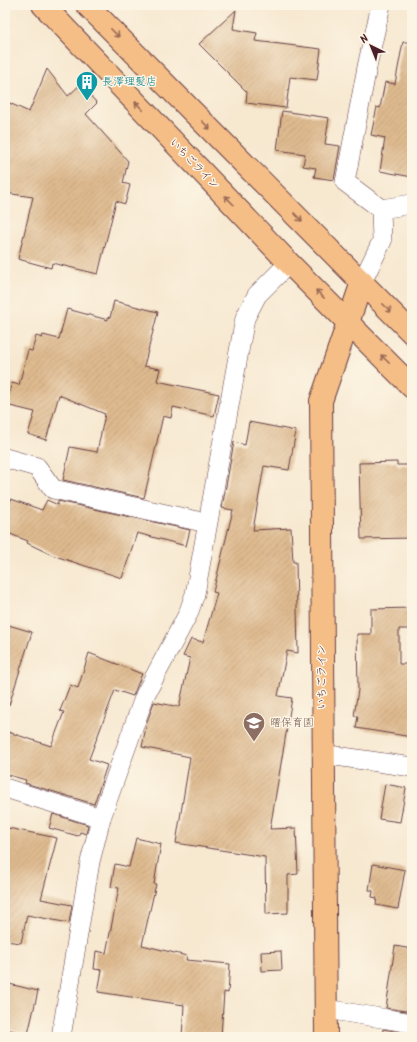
<svg xmlns="http://www.w3.org/2000/svg" width="417" height="1042" viewBox="0 0 417 1042" font-family="Kalam,'Klee One',sans-serif">
<style>
.building{fill:url(#building-hatch)}
.lines{fill:none;stroke-linecap:round;stroke-linejoin:round}
.minor-casing{stroke:#643d44;stroke-width:20}
.trunk-casing{stroke:#643d44;stroke-width:24}
.minor{stroke:#fff;stroke-width:19}
.trunk{stroke:#f6be87;stroke-width:22}
.oneway{stroke:#976754}
.labels{text-anchor:middle;dominant-baseline:central;stroke-width:3;stroke-linejoin:round;paint-order:stroke}
.culture-label{font-size:11px;fill:#0d838f;stroke:#fcf5e5;text-anchor:start}
.street-label{font-size:11px;fill:#4a1f2b;stroke:#fcf5e5}
.education-label{font-size:11px;fill:#785e54;stroke:#fcf5e5;text-anchor:start}
</style>
<defs>
<pattern id="building-hatch" width="6" height="6" patternUnits="userSpaceOnUse"><rect width="6" height="6" fill="#deba8f"/><path d="M-1 1l2-2M0 6l6-6M5 7l2-2" fill="none" stroke="#c09f7c"/></pattern>
</defs>
<rect width="100%" height="100%" fill="#fcf5e5"/>
<filter id="ink" filterUnits="userSpaceOnUse"><feTurbulence type="fractalNoise" baseFrequency=".025" numOctaves="2"/><feDisplacementMap in="SourceGraphic" scale="8" xChannelSelector="R" yChannelSelector="G"/><feConvolveMatrix kernelMatrix="1 2 1 2 8 2 1 2 1" color-interpolation-filters="sRGB"/></filter>
<filter id="wash" filterUnits="userSpaceOnUse"><feTurbulence type="fractalNoise" baseFrequency=".012" numOctaves="4" result="noise"/><feDisplacementMap in="SourceGraphic" scale="16" xChannelSelector="R" yChannelSelector="G"/><feGaussianBlur stdDeviation="0.9" result="paint"/><feColorMatrix in="noise" values="0 0 0 0 0 0 0 0 0 0 0 0 0 0 0 0 0 1.4 0 .05"/><feComposite in="paint" operator="in"/></filter>
<g filter="url(#wash)">
<rect width="100%" height="100%" fill="#f7e8d0"/>
<g id="blocks">
<g class="building">
<path d="M236,10L233,29L257,33L255,41L321,49L317,80L290,77L286,108L246,103L247,92L199,44Z"/>
<path d="M403,42H412V177L380,171L385,138L371,135L377,107L380,108L385,82L395,84Z"/>
<path d="M47,69L68,96L80,85L97,103L86,114L128,161L123,183L130,185L125,204L116,201L98,274L52,263L51,268L18,259L33,197L5,193V101L29,112Z"/>
<path d="M282,111L329,118L325,144L340,146L334,180L314,177L316,168L303,166L305,154L277,150Z"/>
<path d="M114,301L158,312L144,366L160,369L157,381L219,394L214,416L173,407L171,418L163,416L144,498L63,480L70,447L97,452L105,414L59,395L46,440L28,434L35,412L6,405L12,383L19,385L28,350L32,351L36,336L42,338L43,335L59,339L67,309L108,320V317L110,318Z"/>
<path d="M249,422L296,431L289,470L264,466L253,530L291,528L293,562H296L298,653L287,651L278,696L292,698L270,829L296,828L298,874L288,875V913L266,914L265,857L176,843L190,757L142,747L147,722L154,702L179,707L190,658L183,656L191,639L203,642L217,593L213,592L233,510L222,508L234,442L245,445Z"/>
<path d="M397,462V465H412V538L361,539L359,463Z"/>
<path d="M11,499L42,510L47,500L58,505V501L190,530L186,546L137,533L122,578L52,555L27,543L28,541L5,532V515Z"/>
<path d="M412,608V629H399V664H412V737L356,728L358,716H354L358,690L357,634H371V609Z"/>
<path d="M5,624L32,632L9,705L5,704Z"/>
<path d="M89,653L142,674L133,696L115,690L89,759L107,765L94,804L25,783L26,780L5,774V731L51,746L64,712L60,711L70,685L78,688Z"/>
<path d="M385,784L406,788L400,822L379,819Z"/>
<path d="M53,814L88,825L86,834L80,832L78,836L49,828Z"/>
<path d="M8,828L57,838L41,899L72,905L69,923L27,915L21,943L5,941V842Z"/>
<path d="M136,838L161,844L154,884H156L142,945L187,956L186,960L230,964L228,993L224,992L221,1037H182L184,1005L98,992L102,970L94,969L96,951L106,953L119,888L111,887L115,864L129,867Z"/>
<path d="M373,864L405,870L398,909L376,905L377,898L372,897L373,891L369,890Z"/>
<path d="M395,946L412,949V1012L386,1008Z"/>
<path d="M281,951L282,970L262,971L261,952Z"/>
<path d="M5,983L38,991L28,1034L5,1029Z"/>
<path d="M383,1029L412,1034V1037H382Z"/>
</g>
</g>
</g>
<g filter="url(#ink)">
<use href="#blocks" fill-opacity="0" stroke="#643d44" stroke-width="1"/>
<g class="lines">
<g class="minor-casing">
<g id="minor">
<path d="M381,209L412,204"/>
<path d="M362,282L382,241L381,209L345,182L368,62L381,5"/>
<path d="M5,458L37,467L53,489L207,523"/>
<path d="M322,754L412,767"/>
<path d="M5,788L101,818"/>
<path d="M326,1009L412,1023"/>
<path d="M61,1037L90,862L101,818L145,695L188,614L195,594L245,318L257,295L289,263"/>
</g>
</g>
<g class="trunk-casing">
<g id="trunk">
<path d="M43,5L289,263L412,387"/>
<path d="M87,5L412,333"/>
<path d="M326,1037L321,401L362,282"/>
</g>
</g>
<use href="#minor" class="minor"/>
<use href="#trunk" class="trunk"/>
</g>
<defs><path id="oneway-shaft" d="M-6 0H5M1.5-3L5.5 0L1.5 3" fill="none" stroke-width="1.6" stroke-linecap="round" stroke-linejoin="round"/></defs>
<g class="oneway">
<use href="#oneway-shaft" transform="translate(115 33) rotate(45)"/>
<use href="#oneway-shaft" transform="translate(139 106) rotate(-134)"/>
<use href="#oneway-shaft" transform="translate(206 125) rotate(45)"/>
<use href="#oneway-shaft" transform="translate(229 200) rotate(-134)"/>
<use href="#oneway-shaft" transform="translate(298 217) rotate(45)"/>
<use href="#oneway-shaft" transform="translate(320 294) rotate(-135)"/>
<use href="#oneway-shaft" transform="translate(387 308) rotate(45)"/>
<use href="#oneway-shaft" transform="translate(385 359) rotate(-135)"/>
</g>
</g>
<defs>
<g id="building-pin" transform="scale(1.15)"><path d="M0 17L-7.5 6A9.5 9.5 0 1 1 7.5 6Z" fill="#0f9aa8" stroke="#fcf5e5"/><path d="M-4-6H4V6H1V3H-1V6H-4ZM-2.5-4.3h1.7v1.8h-1.7ZM.8-4.3h1.7v1.8H.8ZM-2.5-1h1.7V.8h-1.7ZM.8-1h1.7V.8H.8Z" fill="#fff"/></g>
<g id="school-pin" transform="scale(1.15)"><path d="M0 17L-7.5 6A9.5 9.5 0 1 1 7.5 6Z" fill="#8d6e63" stroke="#fcf5e5"/><path d="M0-5L7-2L0 1L-7-2ZM-4 1L0 2.5L4 1V4Q0 6-4 4Z" fill="#fff"/></g>
</defs>
<g fill-rule="evenodd">
<use href="#building-pin" x="87" y="82"/>
<use href="#school-pin" x="254" y="723"/>
</g>
<g class="labels">
<g class="culture-label">
<text x="102" y="82">長澤理髪店</text>
</g>
<g class="street-label">
<text transform="translate(194 164) rotate(46)">いちごライン</text>
<text transform="translate(322 677) rotate(-90)">いちごライン</text>
</g>
<g class="education-label">
<text x="270" y="723">曙保育園</text>
</g>
</g>
<rect width="417" height="1042" fill="none" stroke="#fcf5e5" stroke-width="20"/>
<g transform="translate(371 46) rotate(317)" stroke="#fcf5e5" stroke-width="3" paint-order="stroke">
<path d="M0-3L7 15L0 10L-7 15Z" fill="#4a1f2b"/>
<text y="-6" font-size="11" font-weight="bold" text-anchor="middle" fill="#4a1f2b">N</text>
</g>
</svg>
